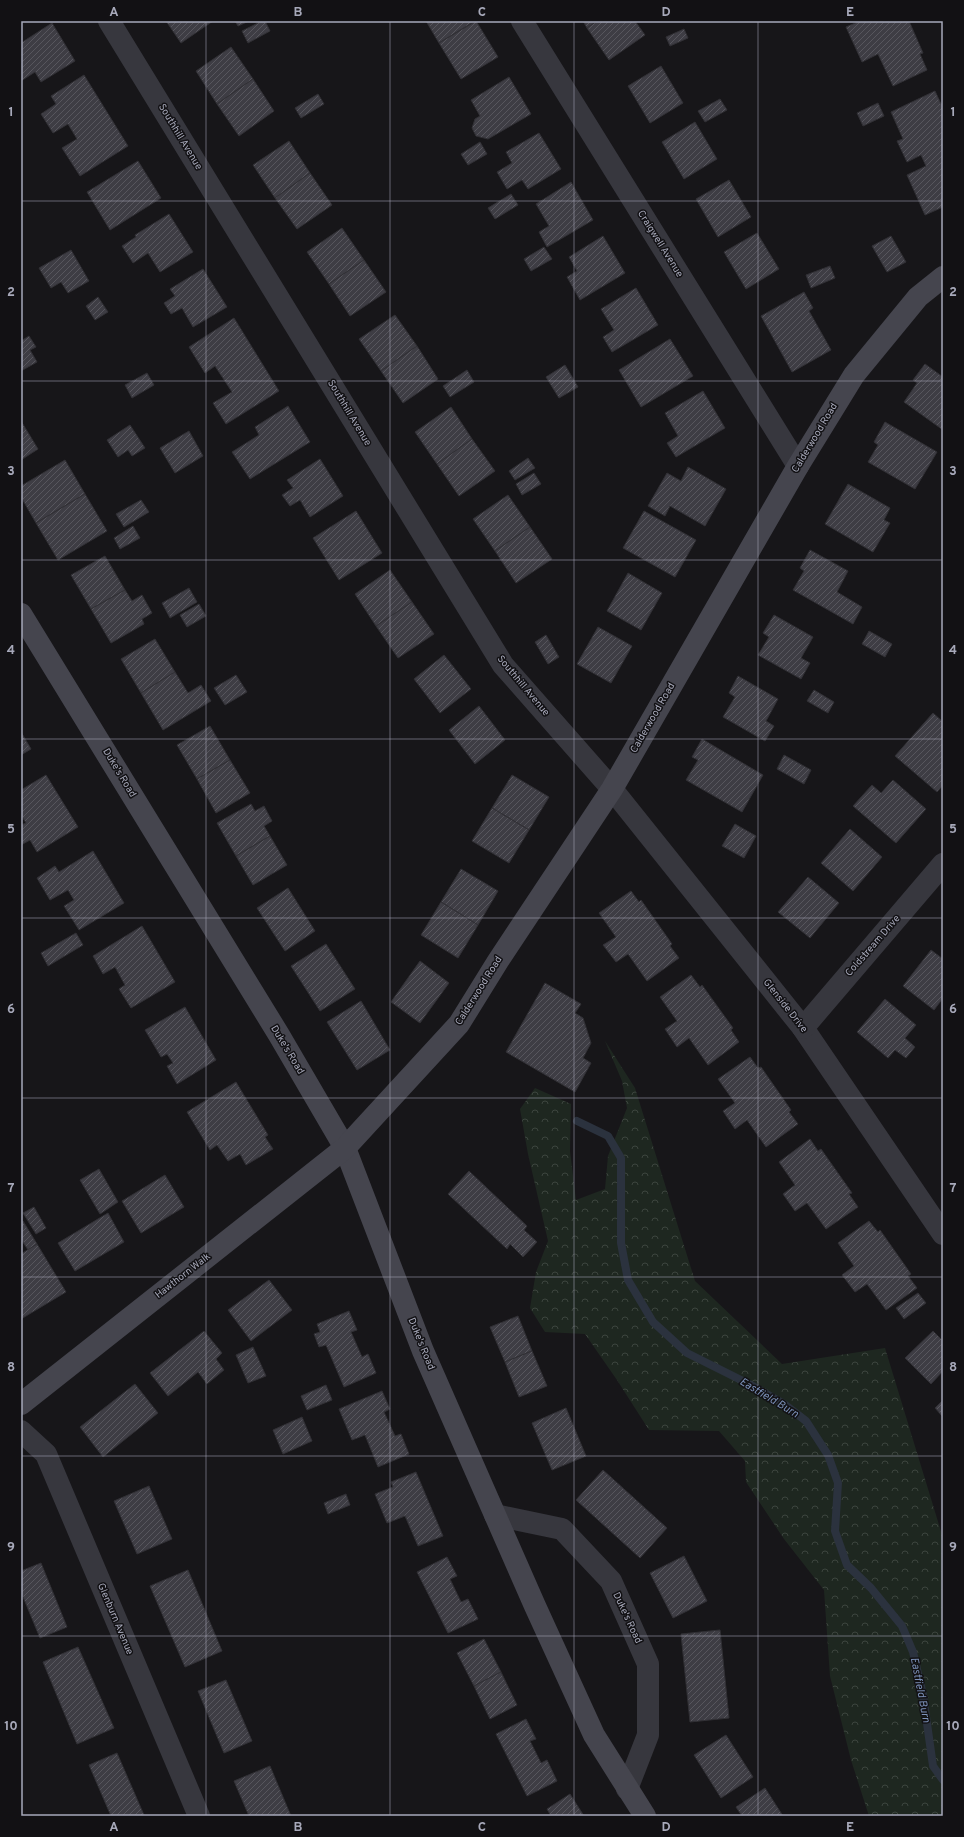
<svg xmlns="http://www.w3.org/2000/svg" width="964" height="1837" viewBox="0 0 964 1837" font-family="Overpass,sans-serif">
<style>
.forest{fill:url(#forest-crowns)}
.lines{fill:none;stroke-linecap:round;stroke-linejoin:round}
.stream{stroke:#2b323e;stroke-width:8}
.building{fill:url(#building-hatch);stroke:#313035}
.street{stroke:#37373e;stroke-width:22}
.secondary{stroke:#45454e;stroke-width:22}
.grid{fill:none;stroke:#a7a9ba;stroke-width:1;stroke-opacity:0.55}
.labels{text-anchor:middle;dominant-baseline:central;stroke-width:3;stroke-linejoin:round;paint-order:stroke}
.street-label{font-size:10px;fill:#a7a9ba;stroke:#121114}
.water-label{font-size:11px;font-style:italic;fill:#7b90b8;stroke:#121114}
.neatline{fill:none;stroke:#a7a9ba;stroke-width:1.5}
.grid-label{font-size:13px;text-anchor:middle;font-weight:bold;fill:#a7a9ba}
</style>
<defs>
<pattern id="forest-crowns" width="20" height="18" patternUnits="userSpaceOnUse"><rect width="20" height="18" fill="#1e2720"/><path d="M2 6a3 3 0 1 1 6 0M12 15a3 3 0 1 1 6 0" fill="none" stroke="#3c443e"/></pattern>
<pattern id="building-hatch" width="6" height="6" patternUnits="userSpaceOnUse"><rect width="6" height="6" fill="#3e3d44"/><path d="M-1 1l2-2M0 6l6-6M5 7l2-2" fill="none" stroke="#57565d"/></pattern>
</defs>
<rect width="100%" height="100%" fill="#171619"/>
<path class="forest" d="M605,1041L635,1088L695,1281L782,1364L885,1348L943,1538V1816H869L851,1760L830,1676L824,1590L784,1539L746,1482L745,1461L719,1431L649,1430L617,1380L585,1334L545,1332L530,1308L536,1272L548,1241L528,1154L520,1109L535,1088L571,1104L570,1151L576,1200L605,1189L608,1156L627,1108L622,1081Z"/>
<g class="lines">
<path class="stream" d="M577,1121L608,1136L621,1158V1243L628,1280L653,1322L687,1353L751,1385L784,1404L806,1421L828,1455L838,1483L835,1531L847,1565L871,1588L902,1626L913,1652L923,1695L933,1766L943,1780"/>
</g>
<g class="building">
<path d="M166,21H213L181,43Z"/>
<path d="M235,21H249L238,26Z"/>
<path d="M262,21H265L270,31L248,43L242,31Z"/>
<path d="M426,21H475L439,43Z"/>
<path d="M476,21L498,57L461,79L439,43Z"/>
<path d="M583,21H597L587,28Z"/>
<path d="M597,21H635L645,35L609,60L587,28Z"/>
<path d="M860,21H909L923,53L920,54L927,70L893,86L878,54L862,62L846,27Z"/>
<path d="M52,23L75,61L41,82L35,72L21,81V52H22L21,43Z"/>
<path d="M684,29L688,38L670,46L666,37Z"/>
<path d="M231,47L253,79L217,104L196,71Z"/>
<path d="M661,66L683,103L650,123L628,86Z"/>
<path d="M84,75L128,146L80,176L62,148L77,139L68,124L53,133L41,114L56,104L51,96Z"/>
<path d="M509,77L531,114L488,139L476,136L472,128L475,119L480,116L471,100Z"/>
<path d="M253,79L274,111L239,136L217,104Z"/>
<path d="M935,91L941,104L943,103V180L942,181L943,207L925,215L907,175L926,166L921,155L907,162L897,141L903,139L891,112Z"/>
<path d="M318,94L324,104L301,118L295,108Z"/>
<path d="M720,99L727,110L705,122L698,111Z"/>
<path d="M878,103L884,116L863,126L857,113Z"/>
<path d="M695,122L717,159L684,179L662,142Z"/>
<path d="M539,133L561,169L528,189L522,180L507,189L497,172L512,163L506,152Z"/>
<path d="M289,141L310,173L275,198L253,165Z"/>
<path d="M480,142L487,154L468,165L461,154Z"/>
<path d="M138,161L161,198L110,230L87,192Z"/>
<path d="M310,173L332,205L297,229L275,198Z"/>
<path d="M729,180L751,217L718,237L696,199Z"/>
<path d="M571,182L593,220L547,247L539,232L549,226L536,204Z"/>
<path d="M511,194L518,205L495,219L488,208Z"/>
<path d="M169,214L193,252L160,272L148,253L133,263L122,246L136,237L135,235Z"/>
<path d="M342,228L364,260L329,284L307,252Z"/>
<path d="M757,233L779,269L746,289L724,252Z"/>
<path d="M603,236L625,273L580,300L567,277L577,271L569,257Z"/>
<path d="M891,236L906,262L887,272L872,246Z"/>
<path d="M544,247L552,259L531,271L524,259Z"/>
<path d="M71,250L89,281L68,293L61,282L51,288L39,268Z"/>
<path d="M364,260L386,292L350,316L329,284Z"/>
<path d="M830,266L835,278L811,288L806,275Z"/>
<path d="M203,269L227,307L193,327L182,308L171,314L164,303L175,296L170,289Z"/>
<path d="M636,288L658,325L612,352L603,337L614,330L601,309Z"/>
<path d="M804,292L813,308L809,311L831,350L792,372L761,316Z"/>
<path d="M98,297L108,312L95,320L86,306Z"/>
<path d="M395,315L417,346L381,371L359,339Z"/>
<path d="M234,318L279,391L226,424L213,403L232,392L215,366L205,373L189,347Z"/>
<path d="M29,336L36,347L30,350L37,362L21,371V341Z"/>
<path d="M670,339L693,376L641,407L619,370Z"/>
<path d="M417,346L438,379L403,403L381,371Z"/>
<path d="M925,364L943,377V430L904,402L917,383L913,380Z"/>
<path d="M565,365L578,387L559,398L546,377Z"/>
<path d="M467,370L474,382L450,397L443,386Z"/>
<path d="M147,373L154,385L132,398L125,385Z"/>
<path d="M703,391L725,428L676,457L667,443L678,436L665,413Z"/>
<path d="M288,406L310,442L250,479L232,452L259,435L255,427Z"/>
<path d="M451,407L472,439L437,464L415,432Z"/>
<path d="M21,421L38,449L21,460Z"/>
<path d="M885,422L937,452L915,489L868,462L878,445L874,442Z"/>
<path d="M130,425L145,448L132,456L128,450L118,457L107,440Z"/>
<path d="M189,431L203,456L175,473L160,448Z"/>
<path d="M472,439L495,471L459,496L437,464Z"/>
<path d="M528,458L535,468L515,480L509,471Z"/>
<path d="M320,459L343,496L310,517L300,500L290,506L282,495L293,488L287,480Z"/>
<path d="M65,460L85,494L36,523L21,497V486Z"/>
<path d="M688,467L726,489L705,526L670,506L665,516L648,506L667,473L681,481Z"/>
<path d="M534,473L541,484L522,495L516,484Z"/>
<path d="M848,484L890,508L884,520L890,523L873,552L825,524Z"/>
<path d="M85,494L107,531L58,560L36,523Z"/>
<path d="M508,495L530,527L495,551L473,519Z"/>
<path d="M141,500L149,512L124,527L116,514Z"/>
<path d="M356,511L382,553L339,580L313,538Z"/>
<path d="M644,511L696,540L675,577L623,548Z"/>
<path d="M133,526L140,538L120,549L114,538Z"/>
<path d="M530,527L552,559L516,583L495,551Z"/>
<path d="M810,550L848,571L837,592L862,607L853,624L793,590L804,571L800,568Z"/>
<path d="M105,556L125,590L91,609L71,575Z"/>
<path d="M390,570L412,602L376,626L355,594Z"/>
<path d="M628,573L662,593L641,630L607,611Z"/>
<path d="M189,588L197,602L170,618L162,603Z"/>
<path d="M125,590L132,601L142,595L152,613L142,619L144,624L111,643L91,609Z"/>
<path d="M412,602L434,634L398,658L376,626Z"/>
<path d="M199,604L206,616L187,627L180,615Z"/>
<path d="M774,615L813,637L801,658L810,663L801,679L758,655L769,637L763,633Z"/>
<path d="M598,627L632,646L611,683L577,664Z"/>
<path d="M869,631L892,644L885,657L862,644Z"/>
<path d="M546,635L559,657L548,664L535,642Z"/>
<path d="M155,639L175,672L141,693L121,659Z"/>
<path d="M444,655L471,689L440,713L414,679Z"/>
<path d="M175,672L188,693L201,685L211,701L163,730L141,693Z"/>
<path d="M236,675L247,692L225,705L214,688Z"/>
<path d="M738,676L778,699L766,721L774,726L765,741L723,717L735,697L729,693Z"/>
<path d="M814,690L834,702L828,713L807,701Z"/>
<path d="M479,706L505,740L475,764L449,730Z"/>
<path d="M933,713L943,722V785L937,792L895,756Z"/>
<path d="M210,726L230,760L197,779L177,745Z"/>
<path d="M21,732L31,749L21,755Z"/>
<path d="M702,739L763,775L742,812L686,780L698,760L692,757Z"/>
<path d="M784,755L811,770L804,784L777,769Z"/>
<path d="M230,760L250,793L216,813L197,779Z"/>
<path d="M46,775L78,827L37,852L30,840L21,845V825L26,823L21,815V790Z"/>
<path d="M512,775L549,797L529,830L492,808Z"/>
<path d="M893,780L926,809L896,843L853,806L872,785L881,793Z"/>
<path d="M251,804L255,811L264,806L272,821L264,826L270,836L236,856L217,823Z"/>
<path d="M492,808L529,830L509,863L472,841Z"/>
<path d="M735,824L756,836L744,858L722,846Z"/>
<path d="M850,829L882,857L853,891L821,863Z"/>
<path d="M270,836L287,865L253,885L236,856Z"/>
<path d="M93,851L124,903L79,930L64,906L74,900L68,890L50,900L37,878L55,866L59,872Z"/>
<path d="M461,869L498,891L478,925L441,902Z"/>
<path d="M808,877L839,903L810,938L778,912Z"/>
<path d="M288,888L315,931L285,951L257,908Z"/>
<path d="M631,891L639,902L641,900L672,944L670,946L679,958L647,981L628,954L616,962L603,945L616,937L599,913Z"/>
<path d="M441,902L478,925L458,958L421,935Z"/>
<path d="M142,926L175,982L131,1008L119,989L125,985L115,967L103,974L93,956Z"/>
<path d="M76,933L83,945L48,966L41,953Z"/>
<path d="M326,944L355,989L320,1011L291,966Z"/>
<path d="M931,950L943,959V998L934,1010L903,986Z"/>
<path d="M420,961L449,983L420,1023L391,1002Z"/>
<path d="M691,975L700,987L702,985L733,1028L731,1030L739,1042L708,1065L689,1038L677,1047L665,1029L677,1021L660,997Z"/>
<path d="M545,983L581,1004L575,1013L583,1018L591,1043L583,1058L591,1063L575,1092L506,1052Z"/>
<path d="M885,999L916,1025L905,1038L915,1047L906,1058L895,1050L888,1058L857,1032Z"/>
<path d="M361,1001L390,1050L357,1070L327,1022Z"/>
<path d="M185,1007L216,1060L177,1084L167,1066L173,1063L167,1054L161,1057L145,1030Z"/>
<path d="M750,1057L758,1068L761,1067L791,1110L789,1112L798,1124L766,1147L747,1120L735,1129L723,1111L735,1103L718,1079Z"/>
<path d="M236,1082L268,1135L265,1137L273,1149L246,1165L240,1154L228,1161L217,1145L210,1150L187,1112Z"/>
<path d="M810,1139L818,1151L821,1149L852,1193L849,1194L858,1207L826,1229L807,1203L795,1211L783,1194L795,1185L779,1162Z"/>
<path d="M99,1169L118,1202L100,1214L80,1180Z"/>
<path d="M469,1171L527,1226L524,1230L537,1242L523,1257L510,1244L507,1249L448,1194Z"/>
<path d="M165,1175L184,1207L141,1233L122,1201Z"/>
<path d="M34,1207L46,1228L36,1234L23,1213Z"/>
<path d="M108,1213L124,1242L75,1271L58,1243Z"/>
<path d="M23,1221L37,1244L28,1250L21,1239V1222Z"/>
<path d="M869,1221L878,1232L880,1230L911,1274L908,1276L917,1288L886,1310L867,1284L855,1292L842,1275L854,1266L838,1243Z"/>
<path d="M37,1244L66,1292L21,1319V1254Z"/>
<path d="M269,1280L292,1310L251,1341L228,1310Z"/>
<path d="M918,1293L926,1303L904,1319L896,1308Z"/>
<path d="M349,1311L357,1330L351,1332L362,1357L368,1354L376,1373L344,1387L326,1345L319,1347L314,1334L320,1332L317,1324Z"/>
<path d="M518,1316L532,1351L505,1362L490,1327Z"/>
<path d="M204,1331L222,1353L216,1359L224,1370L207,1384L198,1372L168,1396L150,1373Z"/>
<path d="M933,1331L943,1341V1371L931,1384L905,1358Z"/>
<path d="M253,1347L266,1376L248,1383L236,1355Z"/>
<path d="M532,1351L547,1386L519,1397L505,1362Z"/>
<path d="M135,1384L158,1413L103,1457L80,1427Z"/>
<path d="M326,1385L332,1400L307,1410L301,1396Z"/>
<path d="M382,1391L390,1409L384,1412L395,1436L401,1434L409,1454L378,1467L365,1435L352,1440L339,1409Z"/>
<path d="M943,1400V1417L935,1408Z"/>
<path d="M566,1408L586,1456L552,1470L532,1423Z"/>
<path d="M302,1417L312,1441L283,1454L273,1430Z"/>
<path d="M603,1470L667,1528L640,1558L576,1500Z"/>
<path d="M416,1472L443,1536L418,1546L405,1516L387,1523L375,1494L393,1487L391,1482Z"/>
<path d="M149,1486L172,1539L137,1554L114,1501Z"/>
<path d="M346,1494L350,1505L328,1514L324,1503Z"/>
<path d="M684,1556L707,1601L673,1618L650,1573Z"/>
<path d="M447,1557L457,1576L450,1579L461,1602L468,1599L478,1619L448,1633L417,1572Z"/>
<path d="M41,1563L67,1627L40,1638L21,1592V1571Z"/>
<path d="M188,1570L222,1651L185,1667L150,1586Z"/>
<path d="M720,1630L729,1718L690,1722L681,1634Z"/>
<path d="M484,1639L501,1672L474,1686L457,1653Z"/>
<path d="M78,1647L114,1728L77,1744L43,1662Z"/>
<path d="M501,1672L517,1705L490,1719L474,1686Z"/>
<path d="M226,1680L252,1741L224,1753L198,1691Z"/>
<path d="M526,1719L536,1739L530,1741L541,1763L547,1760L557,1781L527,1796L496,1734Z"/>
<path d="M726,1735L753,1777L721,1798L694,1755Z"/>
<path d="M117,1753L144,1815L140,1816H111L89,1765Z"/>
<path d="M270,1766L291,1816H249L234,1781Z"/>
<path d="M765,1788L783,1816H742L736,1807Z"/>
<path d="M570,1794L584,1816H551L547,1809Z"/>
</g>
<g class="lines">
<g class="street">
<path d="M109,21L503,665L612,789L803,1028L943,1234"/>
<path d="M522,21L798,466"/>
<path d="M803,1028L943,864"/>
<path d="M21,1431L46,1454L199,1816"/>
<path d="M495,1515L562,1529L611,1581L648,1664V1735L627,1789"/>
</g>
<g class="secondary">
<path d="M21,614L279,1035L345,1148L423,1351L535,1606L594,1735L645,1816"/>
<path d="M21,1404L345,1148L459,1024L498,961L612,789L798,466L854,375L918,297L943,277"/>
</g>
</g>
<path class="grid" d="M206,21V1816M390,21V1816M574,21V1816M758,21V1816M21,201H943M21,381H943M21,560H943M21,739H943M21,918H943M21,1098H943M21,1277H943M21,1456H943M21,1636H943"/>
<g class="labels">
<g class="street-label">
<text transform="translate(180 137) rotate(59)">Southhill Avenue</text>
<text transform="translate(660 244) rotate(58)">Craigwell Avenue</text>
<text transform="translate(349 413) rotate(59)">Southhill Avenue</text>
<text transform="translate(815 438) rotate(-59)">Calderwood Road</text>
<text transform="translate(523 686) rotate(50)">Southhill Avenue</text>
<text transform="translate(653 718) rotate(-60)">Calderwood Road</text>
<text transform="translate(119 773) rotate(59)">Duke's Road</text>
<text transform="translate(873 946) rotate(-49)">Coldstream Drive</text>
<text transform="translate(479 991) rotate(-58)">Calderwood Road</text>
<text transform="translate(785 1006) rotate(52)">Glenside Drive</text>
<text transform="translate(287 1050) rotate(59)">Duke's Road</text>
<text transform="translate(183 1276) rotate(-38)">Hawthorn Walk</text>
<text transform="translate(421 1344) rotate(68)">Duke's Road</text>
<text transform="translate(627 1618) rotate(65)">Duke's Road</text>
<text transform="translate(115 1619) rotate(67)">Glenburn Avenue</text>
</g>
<g class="water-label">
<text transform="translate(769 1398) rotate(31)">Eastfield Burn</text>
<text transform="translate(920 1690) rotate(79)">Eastfield Burn</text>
</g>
</g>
<rect width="964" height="1837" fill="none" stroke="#121114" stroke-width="44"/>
<rect x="22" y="22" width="920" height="1793" class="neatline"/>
<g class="grid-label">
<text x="114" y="16">A</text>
<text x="298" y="16">B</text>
<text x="482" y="16">C</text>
<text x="666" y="16">D</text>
<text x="850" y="16">E</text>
<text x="11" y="116">1</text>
<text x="953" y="116">1</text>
<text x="11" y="296">2</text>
<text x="953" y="296">2</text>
<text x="11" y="475">3</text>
<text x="953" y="475">3</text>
<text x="11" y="654">4</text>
<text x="953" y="654">4</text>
<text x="11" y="833">5</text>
<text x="953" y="833">5</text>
<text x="11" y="1013">6</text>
<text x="953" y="1013">6</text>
<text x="11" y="1192">7</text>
<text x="953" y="1192">7</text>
<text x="11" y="1371">8</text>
<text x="953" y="1371">8</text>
<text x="11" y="1551">9</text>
<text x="953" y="1551">9</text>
<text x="11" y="1730">10</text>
<text x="953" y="1730">10</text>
<text x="114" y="1831">A</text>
<text x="298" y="1831">B</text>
<text x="482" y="1831">C</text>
<text x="666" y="1831">D</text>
<text x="850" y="1831">E</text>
</g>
</svg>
